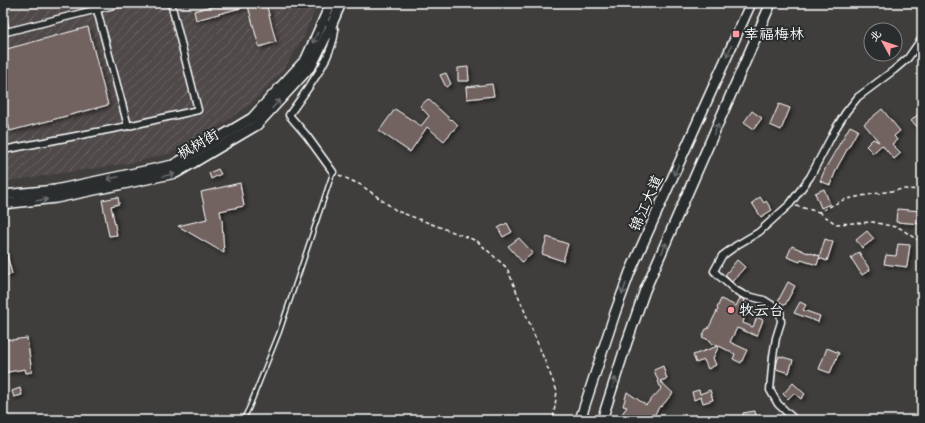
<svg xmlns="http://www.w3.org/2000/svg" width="925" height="423" viewBox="0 0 925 423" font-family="Sriracha,'LXGW WenKai TC',sans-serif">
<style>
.industrial{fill:url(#industrial-furrows)}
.building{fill:#726460;stroke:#fff;filter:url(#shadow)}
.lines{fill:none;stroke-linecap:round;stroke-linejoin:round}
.lane-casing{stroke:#fff;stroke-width:6}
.street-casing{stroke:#fff;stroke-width:9}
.secondary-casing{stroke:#fff;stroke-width:12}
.path{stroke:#fff;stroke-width:1.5;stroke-dasharray:4 3;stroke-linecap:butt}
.lane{stroke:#2a2d2e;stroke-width:3}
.street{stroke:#2a2d2e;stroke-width:6}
.secondary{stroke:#2a2d2e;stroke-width:9}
.oneway{stroke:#6a6c6d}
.poi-dot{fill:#ff9aa2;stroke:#2a2d2e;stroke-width:1.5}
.labels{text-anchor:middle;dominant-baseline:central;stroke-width:4;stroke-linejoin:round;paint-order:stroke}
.poi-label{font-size:15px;fill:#fff;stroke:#2a2d2e;text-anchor:start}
.street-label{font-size:15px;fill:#fff;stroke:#2a2d2e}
</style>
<defs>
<pattern id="industrial-furrows" width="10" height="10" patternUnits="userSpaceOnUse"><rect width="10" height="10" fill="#4f4948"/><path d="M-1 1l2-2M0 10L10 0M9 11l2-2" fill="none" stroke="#696463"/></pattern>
<filter id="shadow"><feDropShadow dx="2" dy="2" stdDeviation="2" flood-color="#0009"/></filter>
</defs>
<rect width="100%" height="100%" fill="#403e3d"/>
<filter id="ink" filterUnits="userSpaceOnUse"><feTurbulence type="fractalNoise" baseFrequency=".025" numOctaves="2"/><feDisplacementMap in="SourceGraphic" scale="8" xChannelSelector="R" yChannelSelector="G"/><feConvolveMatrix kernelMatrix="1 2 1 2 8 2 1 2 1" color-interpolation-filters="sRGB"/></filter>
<g filter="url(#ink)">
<path class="industrial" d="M3,3H318L304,36L284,69L252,103L211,132L171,153L136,162L3,182Z"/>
<g class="building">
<path d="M223,3H266L276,42L259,47L248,6L196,20L194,11Z"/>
<path d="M88,27L108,105L10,131L3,102V50Z"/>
<path d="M468,67L469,81H458V68Z"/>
<path d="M446,73L451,84L446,87L440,75Z"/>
<path d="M492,84L494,96L467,99L466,87Z"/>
<path d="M428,99L451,120L452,119L458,125L444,141L427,127L410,152L379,131L395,109L421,126L429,116L420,106Z"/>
<path d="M779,104L790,108L781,130L770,125Z"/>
<path d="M882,109L900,131L894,136L897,140L892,144L901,153L894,159L882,145L873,153L866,146L873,139L879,142L864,124Z"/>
<path d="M752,111L762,118L754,129L744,122Z"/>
<path d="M918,114L922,118V131L911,121Z"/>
<path d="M850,126L858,130L838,166L830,185L820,181L826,167Z"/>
<path d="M218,169L221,174L211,179L209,173Z"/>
<path d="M240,183L244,206L220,211L222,221L224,253L178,226L207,219L201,192Z"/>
<path d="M824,189L830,204L821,208L815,193Z"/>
<path d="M118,197L119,204L111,206L117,235L109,236L102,200Z"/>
<path d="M760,197L764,203L766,201L772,210L761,217L752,203Z"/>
<path d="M897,209L922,211V224L896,222Z"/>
<path d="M507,223L512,232L503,237L498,228Z"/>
<path d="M867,231L874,239L862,248L856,240Z"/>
<path d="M547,237L568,244L563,261L542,254Z"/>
<path d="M519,238L533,253L522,262L508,246Z"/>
<path d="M825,239L833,242L827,261L819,258Z"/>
<path d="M898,244L910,245L907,267L884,264L886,255L896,256Z"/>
<path d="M792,246L808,253V252L820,256L817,265L801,260L800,262L787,257Z"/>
<path d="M3,247H5L12,274L5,276L3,268Z"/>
<path d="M859,252L870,270L862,275L851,258Z"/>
<path d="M737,260L745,267L732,282L725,275Z"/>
<path d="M788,282L795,286L785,305L778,301Z"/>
<path d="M740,298L745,300L744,303L762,308L760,315L746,311L743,323L753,327L757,317L763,320L757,336L737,328L730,342L747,350L741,363L733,359L735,354L719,346L713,358L716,365L708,369L704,360L696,363L693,355L718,346L710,343L711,341L702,337L706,329H708L718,309L717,308L721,299L736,306Z"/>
<path d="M800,302L806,305L803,310L820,316L818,322L794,313Z"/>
<path d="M27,338L32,372L26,373L25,369L3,373V340L10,339L11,340Z"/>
<path d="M827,348L839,353L830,373L819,369Z"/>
<path d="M779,356L793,360L789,373L776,369L777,362Z"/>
<path d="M663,366L667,379L660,381L673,393L661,407L660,406L651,420H628L621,415L627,407L623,406L627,392L646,405L661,389L654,370Z"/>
<path d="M793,383L805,394L801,399L794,393L788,399L783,394Z"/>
<path d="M20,388L22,395L14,397L12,391Z"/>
<path d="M699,390L700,394L710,390L713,400L703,403L701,397L694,400L692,392Z"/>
<path d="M755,411L757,420H744L743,413Z"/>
</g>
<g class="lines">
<g class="lane-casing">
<path id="lane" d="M243,420L249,408L279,333L333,172"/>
</g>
<g class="street-casing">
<g id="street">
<path d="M97,10L128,126"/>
<path d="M3,20L6,32L3,33"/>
<path d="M328,24L335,30C333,58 305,92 289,115L307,136L333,172"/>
<path d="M6,32L122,3"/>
<path d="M3,150L128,126L198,110L171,3"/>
<path d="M795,420L778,404L770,390L773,356L776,338L781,322L780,310L764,300L744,295L735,290L718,275L714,271L722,256L737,245L759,232L790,204L810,177L836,128L846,112L858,97L894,70L908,58L922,38"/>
</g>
</g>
<g class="secondary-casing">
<g id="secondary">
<path d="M3,195L55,190L173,165L252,118L306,59L331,3"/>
<path d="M3,204L56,198L176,173L257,125L312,65L331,26L341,3"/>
<path d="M580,420L615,313L630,272L751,3"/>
<path d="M602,420L627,342L645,290L771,3"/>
</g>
</g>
<g class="path">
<path d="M339,175L361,185L397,211L477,241L507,268L557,391L553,420"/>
<path d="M796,206L819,212L843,200L861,196L904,189L922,190"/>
<path d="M819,212L836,224L873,222L900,228L922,243"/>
</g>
<use href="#lane" class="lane"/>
<use href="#street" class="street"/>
<use href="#secondary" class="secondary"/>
</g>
<defs><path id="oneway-shaft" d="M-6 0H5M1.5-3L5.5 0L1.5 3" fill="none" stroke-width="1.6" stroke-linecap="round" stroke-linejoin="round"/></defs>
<g class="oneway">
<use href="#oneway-shaft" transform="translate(315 38) rotate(115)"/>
<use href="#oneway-shaft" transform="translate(729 51) rotate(114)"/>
<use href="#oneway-shaft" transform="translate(276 104) rotate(-48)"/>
<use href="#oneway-shaft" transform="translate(716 129) rotate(-66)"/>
<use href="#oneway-shaft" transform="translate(676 170) rotate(114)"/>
<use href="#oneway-shaft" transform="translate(169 175) rotate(-12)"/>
<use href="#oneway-shaft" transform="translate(113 178) rotate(168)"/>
<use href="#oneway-shaft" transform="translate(42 200) rotate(-7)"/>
<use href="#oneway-shaft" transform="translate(664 248) rotate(-66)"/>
<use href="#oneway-shaft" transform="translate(624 289) rotate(110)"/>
<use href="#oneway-shaft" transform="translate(614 383) rotate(-73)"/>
</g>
</g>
<g class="poi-dot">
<rect x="732" y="30" width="8" height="8" rx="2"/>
<circle cx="731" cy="310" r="4"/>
</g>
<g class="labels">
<g class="poi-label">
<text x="744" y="34">幸福梅林</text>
<text x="739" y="310">牧云台</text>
</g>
<g class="street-label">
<text transform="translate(198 144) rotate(-31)">枫树街</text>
<text transform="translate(646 203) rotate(-66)">锦江大道</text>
</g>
</g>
<rect width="925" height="423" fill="none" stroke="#2a2d2e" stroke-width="16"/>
<rect x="8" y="8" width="909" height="407" fill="none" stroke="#fff" stroke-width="1.5" filter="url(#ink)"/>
<g transform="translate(883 42) rotate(310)"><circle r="19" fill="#2a2d2e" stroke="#7f8182"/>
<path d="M0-3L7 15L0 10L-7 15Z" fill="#ff9aa2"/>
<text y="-6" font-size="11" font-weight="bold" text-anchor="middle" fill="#ffffff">北</text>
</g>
</svg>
